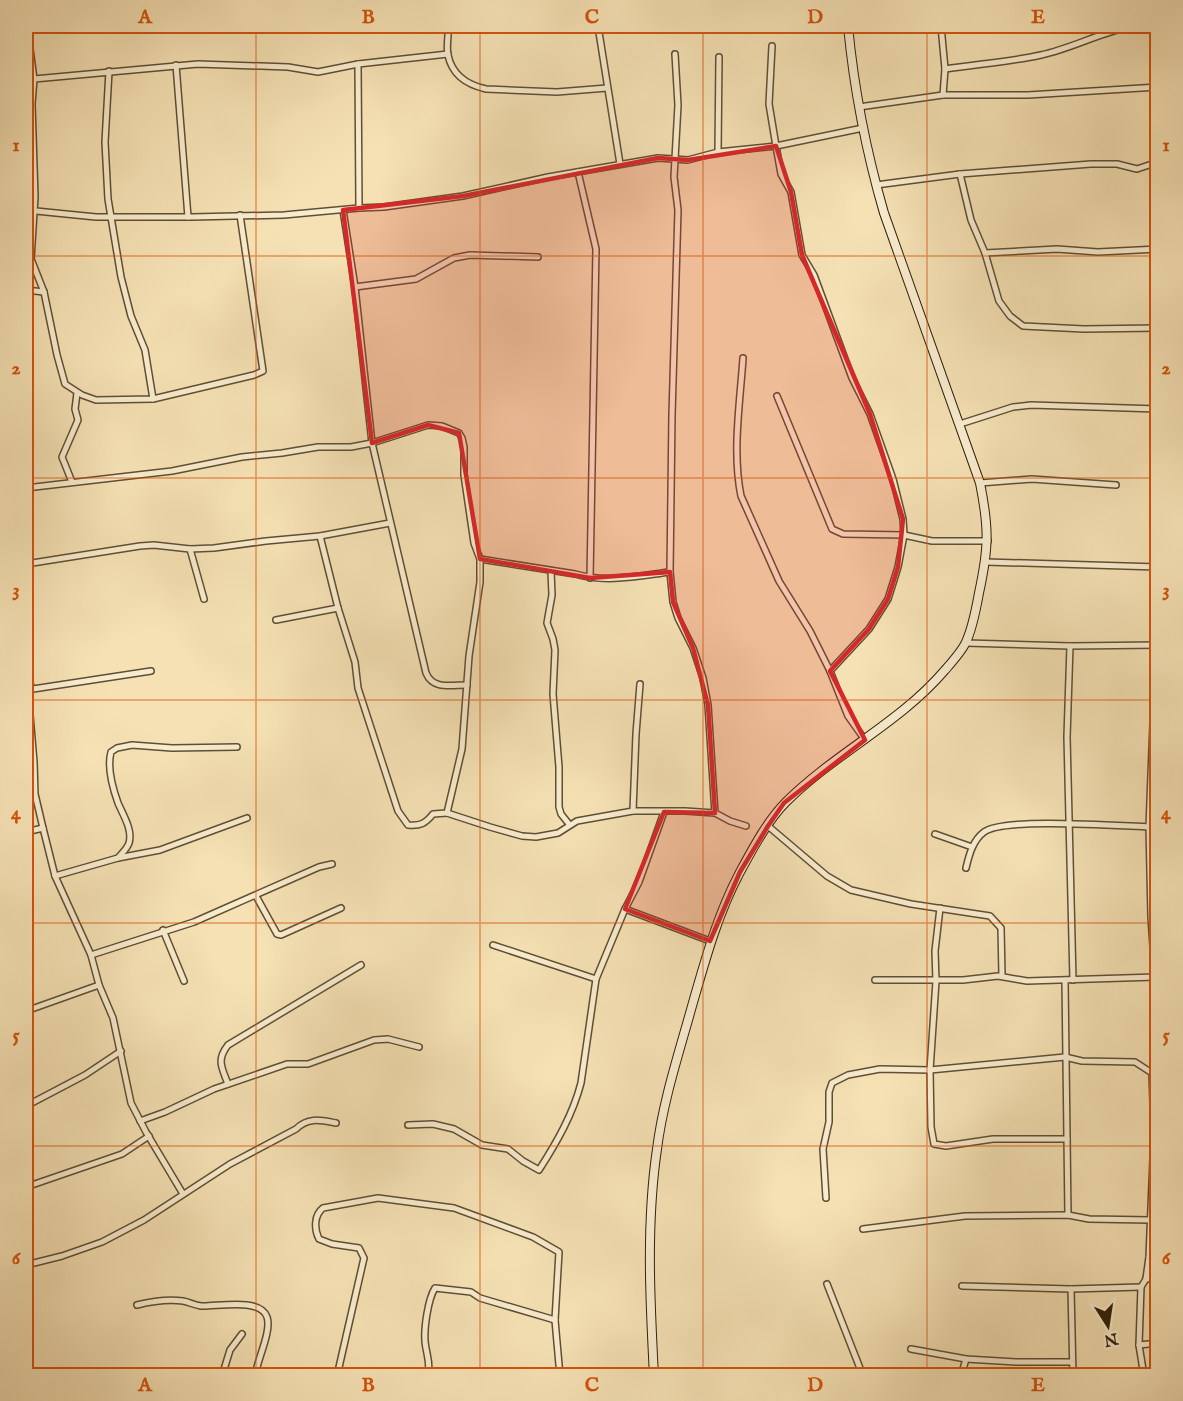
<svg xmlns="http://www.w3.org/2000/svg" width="1183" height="1401" viewBox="0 0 1183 1401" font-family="'IM FELL English',serif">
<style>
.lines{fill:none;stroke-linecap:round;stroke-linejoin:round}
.street-casing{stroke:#5f4f33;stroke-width:8}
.secondary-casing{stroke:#2d1e08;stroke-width:10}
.street{stroke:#f8ecce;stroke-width:5}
.secondary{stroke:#f8ecce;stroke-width:8}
.marked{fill:#d62828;fill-opacity:0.2;stroke:#d62828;stroke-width:4.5;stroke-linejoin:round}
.grid{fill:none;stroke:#d5530c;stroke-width:1.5;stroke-opacity:0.55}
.neatline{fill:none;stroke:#d5530c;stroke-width:2}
.grid-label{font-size:20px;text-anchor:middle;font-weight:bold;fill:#d5530c}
</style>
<rect width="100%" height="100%" fill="#f5e1b4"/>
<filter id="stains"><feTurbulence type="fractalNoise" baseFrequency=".00333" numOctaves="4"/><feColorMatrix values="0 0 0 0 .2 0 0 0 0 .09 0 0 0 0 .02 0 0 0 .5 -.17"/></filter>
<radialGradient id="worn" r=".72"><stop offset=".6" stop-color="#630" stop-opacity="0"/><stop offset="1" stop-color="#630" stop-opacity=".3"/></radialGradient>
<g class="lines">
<g class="street-casing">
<g id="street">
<path d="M27,26L34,79L32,104L35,197L31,259L44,292L57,355L65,384L82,395L96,400L153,399L254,375L263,371L240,215"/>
<path d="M448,26C449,35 446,46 448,55C452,75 468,85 486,89L557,92L607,88"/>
<path d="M598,26L620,164"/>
<path d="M941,26L945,69L943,95"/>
<path d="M772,46L769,104L776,146L863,128"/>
<path d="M675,54L678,105L674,177L678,210L672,415L670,572L673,602L678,618L693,648L703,678L708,705L715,813"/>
<path d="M358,64L359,208"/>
<path d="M176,65L188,217"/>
<path d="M945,69C977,64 1010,62 1041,55C1073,48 1101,32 1133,26"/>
<path d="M109,71L105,142L108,199L121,277L131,316L145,350L153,399"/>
<path d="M34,79L198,64L288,67L318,72L358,64L448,54"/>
<path d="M859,107L943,95H1028L1158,87"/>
<path d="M718,152L719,57"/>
<path d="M578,172L596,249L590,578"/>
<path d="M960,174L971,220L985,253L999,301L1010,316L1023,326L1084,329L1158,328"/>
<path d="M876,185L960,174L1091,164H1117L1137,169L1158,162"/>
<path d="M26,210L96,217H192L284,215L359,208L384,207L463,196L548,177L658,158L688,160L718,152L776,146L781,174L791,192L802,255L814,275L852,378L870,414L893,479L903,519L904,535L898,567L888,599L869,629L830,671"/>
<path d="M343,210L355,287L372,443L426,673C433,690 451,685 467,685"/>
<path d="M985,253L1057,249L1098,252L1158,249"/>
<path d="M355,287L416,279L454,258L470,255L538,257"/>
<path d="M26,290L44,292"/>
<path d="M743,358C740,403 732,452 741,496L779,581L810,631L830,671L848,716L865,740"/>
<path d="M777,396L832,529L843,534L904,535L932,541H988"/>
<path d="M960,424L1013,407L1031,405L1158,409"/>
<path d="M72,482L62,457L78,420L75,409L77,393"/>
<path d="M980,483L1032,479L1116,485"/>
<path d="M26,488L172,471L242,457L282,453L318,447H351L372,443L428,425L442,426L459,433L462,438L464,447V475L474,543L480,559V582L469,656L462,749L447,813L433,814C425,824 420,826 408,825L398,811L358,688L355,662L338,608L320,536"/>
<path d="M190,549L204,599"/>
<path d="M480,559L575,574C606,583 638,576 670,572"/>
<path d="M986,562L1158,567"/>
<path d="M26,564L140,546L154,545L190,549L214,548L266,541L320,536L390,523"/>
<path d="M551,571L552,595L547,623L553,639L555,650L553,694L559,767V807L561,814L569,824"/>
<path d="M276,620L338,608"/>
<path d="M966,643L1070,646L1158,645"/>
<path d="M1070,646L1067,737L1073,980"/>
<path d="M26,656L29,683L33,689L151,671"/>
<path d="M633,811L636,734L640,684"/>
<path d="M447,813L490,827L522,836L536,837L558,833L577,821L633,811H685L715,813L730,821L746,826"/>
<path d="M768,826L827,876L851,890L911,904L990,916L1001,928L1002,976"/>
<path d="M26,832L43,828"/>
<path d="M935,834L972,847"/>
<path d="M118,858C122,853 127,849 129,843C133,830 123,815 118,803C113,789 107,767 111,752L117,748L132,745L172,748L237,747"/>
<path d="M966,868C969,855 973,840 984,832C1003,817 1120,826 1149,827"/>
<path d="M55,876L118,858L160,850L247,818"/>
<path d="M256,896L277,934L281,935L341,908"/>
<path d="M940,908L935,951L936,981L930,1070L931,1127L934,1144L946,1146L993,1139H1067"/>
<path d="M625,909L710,941"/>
<path d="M163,930L184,981"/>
<path d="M493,945L596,979"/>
<path d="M91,955L194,922L319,867L332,864"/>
<path d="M1155,977L1151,917L1149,827L1156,645"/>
<path d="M875,980H963L998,976L1027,981L1156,977"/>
<path d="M1065,980L1068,1215"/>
<path d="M99,985L113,1018L131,1103L146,1132L183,1194"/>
<path d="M26,1011L99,985L91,955L55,876L43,828L35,794L34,762L30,715"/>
<path d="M228,1084C222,1068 216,1060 228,1045L361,965"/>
<path d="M26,1106L85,1075L121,1051"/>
<path d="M140,1121L165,1112L214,1089L287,1064H308L374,1040L388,1039L419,1047"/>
<path d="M408,1125L433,1124L454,1129L482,1145L508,1149L523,1161L539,1170C557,1142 573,1114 581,1083L596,979L625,909L639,882L664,812"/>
<path d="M26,1187L122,1154L149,1136"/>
<path d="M826,1198L823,1149L829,1122V1092L832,1083L848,1075L880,1069L930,1070L1065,1057L1082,1061L1135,1062L1152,1073L1154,1134L1149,1257L1146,1279L1141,1287L1139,1345L1144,1376"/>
<path d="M863,1229L965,1216L1068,1215L1089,1219L1150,1220"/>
<path d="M26,1265L62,1256L102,1242L144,1220L230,1164L296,1129C308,1117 320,1120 336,1123"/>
<path d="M1146,1279L1158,1277"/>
<path d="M827,1284L863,1376"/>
<path d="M962,1286L1071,1289L1141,1287"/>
<path d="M1071,1289L1073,1376"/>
<path d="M137,1305C153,1301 167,1299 183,1301C189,1302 194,1305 201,1306C216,1307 260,1297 267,1317C272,1331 257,1360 255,1376"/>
<path d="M1139,1345L1158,1343"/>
<path d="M911,1349L966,1359L1016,1362H1072"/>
<path d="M103,1376L159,1372L205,1376"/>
<path d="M222,1376L230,1350L242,1334"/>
<path d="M337,1376L364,1258L359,1248L332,1244L319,1239C314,1229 314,1215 323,1208L378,1198L454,1208L533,1237L559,1252L555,1320L560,1376"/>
<path d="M428,1376C431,1362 426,1354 425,1341C424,1328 428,1299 435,1288L471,1292L480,1298L555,1320"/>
<path d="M961,1376L966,1359"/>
</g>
</g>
<g class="secondary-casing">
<path id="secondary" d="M654,1376C650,1300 646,1224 657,1149C663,1101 679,1053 692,1006C705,961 717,916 739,874C752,850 767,821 786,802C835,753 900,723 945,670C952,662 962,651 966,642C973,627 976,609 979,593C989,547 989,528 980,483L884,213C866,151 854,89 848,26"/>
</g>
<use href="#street" class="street"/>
<use href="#secondary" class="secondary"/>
</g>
<path class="marked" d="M776,146L791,192L802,255L870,414L903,519L898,567L888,599L869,629L830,671L865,740L784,803L768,826L740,872L710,941L625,909L664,812L715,813L708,705L693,648L673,602L670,572L590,578L480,559L459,433L428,425L372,443L343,210L463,196L658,158L688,160Z"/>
<path class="grid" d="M256,26V1376M480,26V1376M703,26V1376M927,26V1376M26,256H1158M26,478H1158M26,700H1158M26,923H1158M26,1146H1158"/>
<rect width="1183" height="1401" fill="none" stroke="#f5e1b4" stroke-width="66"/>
<g transform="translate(1108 1326) rotate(168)" stroke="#f8ecce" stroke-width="4.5" paint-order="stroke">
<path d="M0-4.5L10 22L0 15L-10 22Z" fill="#2d1e08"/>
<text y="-9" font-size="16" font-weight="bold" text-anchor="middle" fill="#2d1e08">N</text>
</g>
<rect x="33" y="33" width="1117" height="1335" class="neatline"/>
<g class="grid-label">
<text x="145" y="23">A</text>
<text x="368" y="23">B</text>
<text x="592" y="23">C</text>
<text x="815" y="23">D</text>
<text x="1038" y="23">E</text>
<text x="16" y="151">1</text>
<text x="1166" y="151">1</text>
<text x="16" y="374">2</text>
<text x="1166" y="374">2</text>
<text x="16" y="596">3</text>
<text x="1166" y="596">3</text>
<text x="16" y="819">4</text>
<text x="1166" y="819">4</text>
<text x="16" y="1041">5</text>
<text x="1166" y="1041">5</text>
<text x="16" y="1264">6</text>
<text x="1166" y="1264">6</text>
<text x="145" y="1391">A</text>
<text x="368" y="1391">B</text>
<text x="592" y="1391">C</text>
<text x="815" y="1391">D</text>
<text x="1038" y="1391">E</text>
</g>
<rect width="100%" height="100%" filter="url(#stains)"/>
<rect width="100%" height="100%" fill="url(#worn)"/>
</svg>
